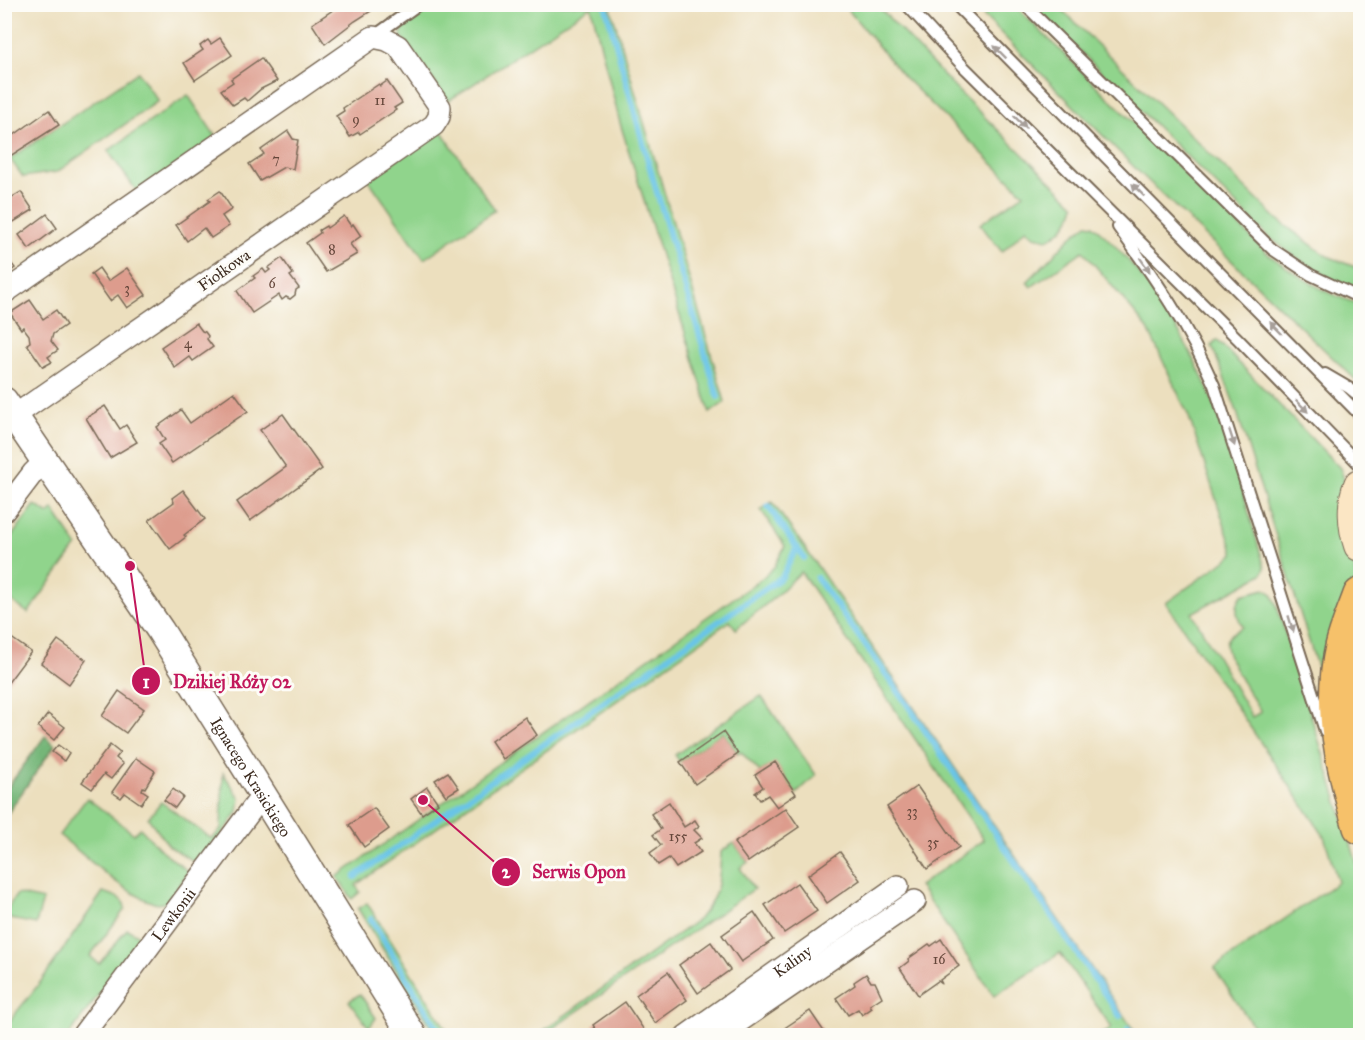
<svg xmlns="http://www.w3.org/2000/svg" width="1365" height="1040" viewBox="0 0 1365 1040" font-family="'IM FELL Great Primer',serif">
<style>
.green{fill:#90d48c;stroke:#667f55;stroke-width:1.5}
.forest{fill:#74b678;stroke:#58704b;stroke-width:1.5}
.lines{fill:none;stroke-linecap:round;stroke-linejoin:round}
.stream{stroke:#69c4e7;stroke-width:6}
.building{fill:#dd9c8d}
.service-casing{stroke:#796956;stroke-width:14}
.minor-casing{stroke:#796956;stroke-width:24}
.tertiary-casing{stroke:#796956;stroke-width:30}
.secondary-casing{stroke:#796956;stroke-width:34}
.motorway-casing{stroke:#796956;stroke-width:36}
.service{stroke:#fff;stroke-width:10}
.minor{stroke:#fff;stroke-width:21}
.tertiary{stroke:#fff;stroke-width:27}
.secondary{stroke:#fbe6c4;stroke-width:32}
.motorway{stroke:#f6c16b;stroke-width:33}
.oneway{fill:#a79f9a}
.labels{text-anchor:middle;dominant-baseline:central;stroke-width:6;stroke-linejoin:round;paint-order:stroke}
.number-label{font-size:14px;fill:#64463a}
.street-label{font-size:16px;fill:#3b2a1e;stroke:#fdfcf7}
.leader{fill:none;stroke:#c2185b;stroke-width:2}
.callout-dot{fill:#c2185b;stroke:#fdfcf7;stroke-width:2}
.mark-label{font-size:18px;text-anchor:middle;font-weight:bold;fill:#fff}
.callout-label{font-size:18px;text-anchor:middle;font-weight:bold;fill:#c2185b;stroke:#fdfcf7;stroke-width:6;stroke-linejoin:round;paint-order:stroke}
</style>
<rect width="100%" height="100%" fill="#fdfcf7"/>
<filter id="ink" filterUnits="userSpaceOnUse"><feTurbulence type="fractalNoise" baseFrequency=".0167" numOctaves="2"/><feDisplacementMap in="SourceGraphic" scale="12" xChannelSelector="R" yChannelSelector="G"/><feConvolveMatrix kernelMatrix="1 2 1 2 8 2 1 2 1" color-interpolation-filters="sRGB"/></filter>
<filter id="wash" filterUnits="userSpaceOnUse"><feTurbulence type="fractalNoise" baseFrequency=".008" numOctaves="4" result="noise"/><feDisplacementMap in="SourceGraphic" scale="24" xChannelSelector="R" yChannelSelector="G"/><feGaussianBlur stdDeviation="1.35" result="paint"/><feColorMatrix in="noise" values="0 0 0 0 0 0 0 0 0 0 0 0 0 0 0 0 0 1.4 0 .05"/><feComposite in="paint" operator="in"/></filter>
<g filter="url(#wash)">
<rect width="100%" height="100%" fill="#ecdfbe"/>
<g class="green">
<path d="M432,5H610L725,402L710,413L620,123L591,6L448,101L401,36C401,21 421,12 432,5Z"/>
<path d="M844,5H877L957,90L1075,205C1071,220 1063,232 1048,239L1034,236L1026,229L1002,252L980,224L1024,194L904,77Z"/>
<path d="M973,5H1014L1267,253C1296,275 1326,295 1360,304V384L1139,172Z"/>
<path d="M1033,5H1057L1277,219L1325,255L1360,269V291C1326,279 1298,260 1269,237Z"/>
<path d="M138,72L158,101L57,172L23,177L10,159Z"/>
<path d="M188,95L216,137L138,193L108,151Z"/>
<path d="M440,129L495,210L424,259L368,179Z"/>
<path d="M1087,224L1093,225C1142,267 1180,327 1206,385C1231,440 1247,510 1265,568L1262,574L1257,577L1192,613L1252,717L1261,712C1253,698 1224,656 1226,643C1227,635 1237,631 1243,627C1236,615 1234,607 1242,595L1265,589L1272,594L1276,603L1360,873V1035H1259L1214,968L1338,882L1324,836L1166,603L1234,554L1189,417L1148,329L1083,251L1031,287L1027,282L1070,238Z"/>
<path d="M1217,340L1340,468C1352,494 1346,523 1351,551C1354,564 1356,570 1356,583L1325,677L1320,676L1236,409L1212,346Z"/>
<path d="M772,502L805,548L1137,1035H1100L1112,1028L1060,953L994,996L919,886L984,840L801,572L776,596L736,629L730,621L356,885L360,892L352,899L337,877L761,579L774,567L785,546L761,510Z"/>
<path d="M35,505L49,514L53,509L77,546L28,613L5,596V545Z"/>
<path d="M761,696L816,775L796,794L775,763L760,772L741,752L738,754L723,732L680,762L675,755Z"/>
<path d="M223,773L240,798L238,812L203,861H197L196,863L169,846L148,818L161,802L212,839L221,829Z"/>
<path d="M87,798L134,834L140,828L161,850L189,872L167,902C163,903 158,905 154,903C120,891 87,857 59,835Z"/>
<path d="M734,843L748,862L740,868L754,889L543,1035L536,1036L699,919C720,893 719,885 721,852Z"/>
<path d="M103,892C112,895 125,898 125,909L90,956L99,964L127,929L141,937L69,1035H5V1022L7,1024L39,984Z"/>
<path d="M17,894L43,900L36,924L5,918V912Z"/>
<path d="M367,903L450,1035H436L358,909Z"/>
<path d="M360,994L376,1018L369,1028L349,1001Z"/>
</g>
<path class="forest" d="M45,736L55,745L5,817V791Z"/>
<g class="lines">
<g class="stream">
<path d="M605,4L653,179L718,397"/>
<path d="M768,506L804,558"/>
<path d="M817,578L898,691L1120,1016"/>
<path d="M355,877L782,577L797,547"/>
<path d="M371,919L442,1036"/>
<path d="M1128,1029L1133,1036"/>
</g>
</g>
<g id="blocks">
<g class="building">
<path d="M342,4H382L355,21L325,44L312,24Z"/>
<path d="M220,38L232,55L195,80L184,63L203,50L200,46L208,40L211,44Z"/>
<path d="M261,58L277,81L261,89L247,101L244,98L233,105L221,90L233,82L231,79Z"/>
<path d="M387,81L402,103L394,108L396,110L360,134L359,132L350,137L336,116L344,111L343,108L379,84L380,86Z"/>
<path d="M49,110L59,125L4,160V122L14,135Z"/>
<path d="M288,131L293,139L298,140L293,169L284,167L260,181L249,164L264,154L261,150Z"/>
<path d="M220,191L232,209L222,216L229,226L211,238L204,228L187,241L176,225L210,201L208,199Z"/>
<path d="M21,192L33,210L12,223L4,211V202Z"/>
<path d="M47,214L57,228L29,249L19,235Z"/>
<path d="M344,216L351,226L353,224L361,236L350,244L357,254L326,272L306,243L320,233L319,230L326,226L327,228Z"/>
<path d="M4,254L15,268L5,275L7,279L4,281Z"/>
<path d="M282,258L293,274L290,276L299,288L296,290L295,295L290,299L286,297L282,300L279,295L252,313L237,291L255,278L253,276L263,269L266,273L270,270L268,268Z"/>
<path d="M99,268L108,281L127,268L146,295L127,308L118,295L110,301L91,274Z"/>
<path d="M30,300L43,319L56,310L66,325L53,334L51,341L58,350L48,357L52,362L43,367L27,344L30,342L29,335L23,327L21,329L10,313Z"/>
<path d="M196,323L202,331L205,332L208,336L207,339L213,347L193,361L190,357L175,368L161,347Z"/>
<path d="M234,392L248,411L172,463L159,444L165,440L157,427L181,410L190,423Z"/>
<path d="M105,406L120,429L126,425L137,442L110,458L86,418Z"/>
<path d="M283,414L322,469L250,521L237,502L286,467L260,430Z"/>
<path d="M183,490L205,519L184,535L186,537L170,549L149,520L174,502L172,498Z"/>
<path d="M10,637L31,652L4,688V645Z"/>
<path d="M58,640L86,660L69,684L41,663Z"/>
<path d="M119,691L144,709L126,733L102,716Z"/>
<path d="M48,714L65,727L54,740L38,727Z"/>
<path d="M525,717L537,735L503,759L491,741Z"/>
<path d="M723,732L738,754L695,784L680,762Z"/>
<path d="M58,745L69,753L64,761L52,752Z"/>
<path d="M110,745L120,753L116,758L123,764L111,779L104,774L92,789L82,782Z"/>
<path d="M136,758L155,771L145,788L143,787L142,790L148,794L141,804L125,793L121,798L112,792Z"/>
<path d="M775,762L796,794L777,807L768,795L760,800L755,793L763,787L755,775Z"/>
<path d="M448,772L459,788L446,796L435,780Z"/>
<path d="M917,786L959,847L927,869L887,807Z"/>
<path d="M427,787L438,803L422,814L411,799Z"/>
<path d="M173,789L183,797L175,808L164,800Z"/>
<path d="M669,802L684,827L695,820L699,826L694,830L702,838L694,843L701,852L676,868L669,858L658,865L650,853L661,845L653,835L661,829L651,814Z"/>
<path d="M374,808L389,829L364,847L349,825Z"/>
<path d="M786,808L799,827L748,862L734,843Z"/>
<path d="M840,852L860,880L827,903L808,875Z"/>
<path d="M797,883L817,911L784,933L765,905Z"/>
<path d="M754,912L773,940L741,962L722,935Z"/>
<path d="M941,939L959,966L940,980L942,984L938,981L918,995L900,968L909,961L908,959L929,944L931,946Z"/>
<path d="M711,942L730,970L698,993L679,965Z"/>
<path d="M668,972L687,1000L655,1023L636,995Z"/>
<path d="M866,974L871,982H875L882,997L870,1005L872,1008L862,1015L858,1009L848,1015L836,998L855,985L854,982Z"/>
<path d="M625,1002L644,1030L637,1036H600L593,1025Z"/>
<path d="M810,1011L825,1033L821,1036H779L778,1034L786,1027Z"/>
</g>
</g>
</g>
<g filter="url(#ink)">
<use href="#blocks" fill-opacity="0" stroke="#796956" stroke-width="1.5"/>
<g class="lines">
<g class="service-casing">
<g id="service">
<path d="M906,4L964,67L1238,339L1360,465"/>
<path d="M955,4L1360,415"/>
<path d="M1024,4L1272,249L1311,275L1360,298"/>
<path d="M373,37L419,4"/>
<path d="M1118,227C1155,278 1189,328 1214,385L1325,731"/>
<path d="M1325,374L1349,388L1360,397"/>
</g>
</g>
<g class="minor-casing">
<g id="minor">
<path d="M4,293L373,37L387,40L398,46L440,107L439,117L434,125L14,416"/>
<path d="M4,511L33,473L45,461"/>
<path id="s1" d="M82,1036L264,793"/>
<path id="s2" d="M686,1036L898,886"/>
<path d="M718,1036L915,901"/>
</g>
</g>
<g class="tertiary-casing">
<g id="tertiary">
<path id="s3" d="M4,401L160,630L413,1036"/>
</g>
</g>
<g class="secondary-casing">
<path id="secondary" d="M1360,485C1352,503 1354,527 1360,545"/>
</g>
<g class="motorway-casing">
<path id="motorway" d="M1360,595C1354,612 1346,629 1342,647C1328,708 1343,769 1360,827"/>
</g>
<use href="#service" class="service"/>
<use href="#minor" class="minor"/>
<use href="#tertiary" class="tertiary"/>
<use href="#secondary" class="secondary"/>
<use href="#motorway" class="motorway"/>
</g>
<defs><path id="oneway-solid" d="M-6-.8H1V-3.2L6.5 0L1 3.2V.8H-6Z" transform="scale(1.5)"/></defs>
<g class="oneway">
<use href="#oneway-solid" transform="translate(1000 52) rotate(-135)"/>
<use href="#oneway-solid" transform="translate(1020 122) rotate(45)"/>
<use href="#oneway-solid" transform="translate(1138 190) rotate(-135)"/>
<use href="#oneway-solid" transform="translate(1145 265) rotate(55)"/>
<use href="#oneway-solid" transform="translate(1276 328) rotate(-135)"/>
<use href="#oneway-solid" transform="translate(1302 406) rotate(46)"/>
<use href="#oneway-solid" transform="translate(1232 438) rotate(72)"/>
<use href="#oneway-solid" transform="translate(1291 624) rotate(73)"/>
</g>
</g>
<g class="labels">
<g class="number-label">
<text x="380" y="100">11</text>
<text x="356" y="119">9</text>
<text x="276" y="159">7</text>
<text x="332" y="249">8</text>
<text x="272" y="283">6</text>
<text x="127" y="288">3</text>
<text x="188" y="343">4</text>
<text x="912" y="811">33</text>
<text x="678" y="836">155</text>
<text x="933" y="842">35</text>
<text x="939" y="959">16</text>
</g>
<g class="street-label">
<text transform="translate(224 270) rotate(-35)">Fiołkowa</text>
<text stroke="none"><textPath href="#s3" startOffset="450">Ignacego Krasickiego</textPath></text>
<text stroke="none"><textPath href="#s1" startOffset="152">Lewkonii</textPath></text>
<text stroke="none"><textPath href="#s2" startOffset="130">Kaliny</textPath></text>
</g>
</g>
<path class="leader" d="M130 566L146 681M423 800L506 872"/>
<g class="callout-dot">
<circle cx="130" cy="566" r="6"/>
<circle cx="423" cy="800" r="6"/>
<circle cx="146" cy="681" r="15"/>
<circle cx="506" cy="872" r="15"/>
</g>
<g class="mark-label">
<text x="146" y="688">1</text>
<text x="506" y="878">2</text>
</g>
<g class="callout-label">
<text x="232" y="688">Dzikiej Róży 02</text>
<text x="579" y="878">Serwis Opon</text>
</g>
<rect width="1365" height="1040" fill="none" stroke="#fdfcf7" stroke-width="24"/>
</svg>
